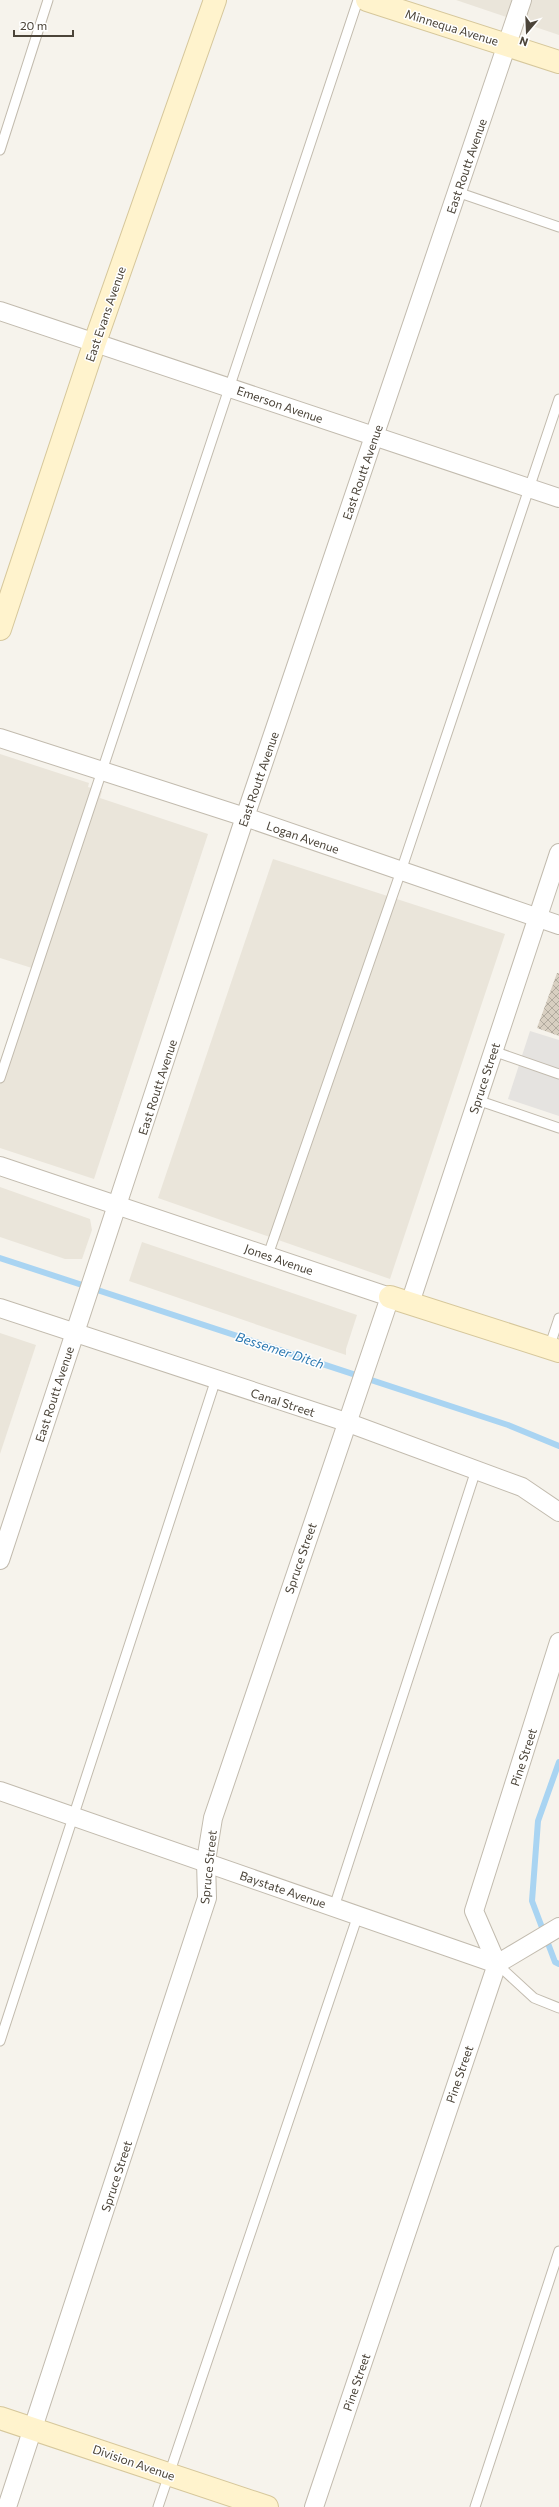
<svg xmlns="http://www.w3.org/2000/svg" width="559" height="2507" viewBox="0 0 559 2507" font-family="Commissioner,sans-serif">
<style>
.residential{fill:#eae5da}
.parking{fill:#e5e3e0}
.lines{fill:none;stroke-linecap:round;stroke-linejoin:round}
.stream{stroke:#a9d4f2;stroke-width:6}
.building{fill:url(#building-cross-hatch)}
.lane-casing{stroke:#c2bbae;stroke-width:11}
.street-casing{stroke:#c2bbae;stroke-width:20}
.secondary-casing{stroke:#d6c79b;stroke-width:24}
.lane{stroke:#fff;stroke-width:9}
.street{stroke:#fff;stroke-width:18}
.secondary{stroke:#fff3cd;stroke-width:22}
.labels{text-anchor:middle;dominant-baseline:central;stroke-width:3;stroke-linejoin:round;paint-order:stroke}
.street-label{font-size:12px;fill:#4b4439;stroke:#fff}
.water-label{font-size:13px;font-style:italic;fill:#2e7ab2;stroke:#fff}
</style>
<defs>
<pattern id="building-cross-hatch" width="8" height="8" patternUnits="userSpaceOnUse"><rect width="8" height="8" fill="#d8cfc1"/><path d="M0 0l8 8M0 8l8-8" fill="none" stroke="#b1aa9e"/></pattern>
</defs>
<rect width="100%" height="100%" fill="#f6f3ec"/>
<g class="residential">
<path d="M456,0H559V35Z"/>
<path d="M0,754L89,783L88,787L102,791L100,798L208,834L94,1179L0,1148V1064L32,968L0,958Z"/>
<path d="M273,859L505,934L390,1279L158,1198Z"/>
<path d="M0,1187L90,1219L92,1230L82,1259H65L0,1237Z"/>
<path d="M142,1242L357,1315L346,1349V1355L129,1281Z"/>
<path d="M0,1333L36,1345L0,1454Z"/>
</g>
<path class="parking" d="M530,1031L559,1040V1116L508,1099Z"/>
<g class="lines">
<g class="stream">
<path d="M0,1258L508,1425L559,1446"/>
<path d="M559,1762L538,1821L532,1901L555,1962L559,1964"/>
</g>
</g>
<path class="building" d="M557,973H559V1036L537,1028Z"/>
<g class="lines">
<g class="lane-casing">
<g id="lane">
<path d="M0,150L48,0"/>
<path d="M457,192L559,227"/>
<path d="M493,1051L559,1074"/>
<path d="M0,1078L358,0"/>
<path d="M477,1100L559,1128"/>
<path d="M268,1255L401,871L559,399"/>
<path d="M549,1348L559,1318"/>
<path d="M334,1907L476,1470"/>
<path d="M497,1964L534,1998L559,2008"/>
<path d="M0,2041L216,1379"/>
<path d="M158,2507L358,1915"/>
<path d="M475,2507L559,2251"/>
</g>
</g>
<g class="street-casing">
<g id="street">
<path d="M0,311L559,498"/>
<path d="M0,738L245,817L559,925"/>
<path d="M0,1166L390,1297L213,1818L206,1861L207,1898L7,2507"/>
<path d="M410,1303L559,853"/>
<path d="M0,1308L346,1422L522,1487L559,1512"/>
<path d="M0,1560L245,817L522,0"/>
<path d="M0,1791L497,1964L559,1927"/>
<path d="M314,2507L497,1964L474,1911L559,1642"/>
</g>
</g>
<g class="secondary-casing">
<g id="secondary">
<path d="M367,0L559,62"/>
<path d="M0,629L95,342L215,0"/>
<path d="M390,1297L559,1351"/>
<path d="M0,2418L267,2507"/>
</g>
</g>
<use href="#lane" class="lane"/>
<use href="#street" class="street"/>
<use href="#secondary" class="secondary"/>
</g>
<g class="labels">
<g class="street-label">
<text transform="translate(452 27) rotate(17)">Minnequa Avenue</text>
<text transform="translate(466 166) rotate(-71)">East Routt Avenue</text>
<text transform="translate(105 314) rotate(-71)">East Evans Avenue</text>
<text transform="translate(280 404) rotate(19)">Emerson Avenue</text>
<text transform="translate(362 472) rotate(-71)">East Routt Avenue</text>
<text transform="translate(258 779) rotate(-71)">East Routt Avenue</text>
<text transform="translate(303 837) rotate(19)">Logan Avenue</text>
<text transform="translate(484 1078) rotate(-72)">Spruce Street</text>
<text transform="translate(157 1087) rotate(-72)">East Routt Avenue</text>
<text transform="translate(279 1259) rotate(19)">Jones Avenue</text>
<text transform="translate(54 1394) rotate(-72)">East Routt Avenue</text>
<text transform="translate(283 1402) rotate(18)">Canal Street</text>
<text transform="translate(300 1558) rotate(-71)">Spruce Street</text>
<text transform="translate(523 1757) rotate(-72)">Pine Street</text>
<text transform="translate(208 1867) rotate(-84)">Spruce Street</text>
<text transform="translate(283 1889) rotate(19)">Baystate Avenue</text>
<text transform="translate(459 2074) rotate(-71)">Pine Street</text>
<text transform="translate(116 2176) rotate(-72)">Spruce Street</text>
<text transform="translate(356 2382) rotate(-71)">Pine Street</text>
<text transform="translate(134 2462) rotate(19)">Division Avenue</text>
</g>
<g class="water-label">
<text transform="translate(280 1350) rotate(18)">Bessemer Ditch</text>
</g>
</g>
<g transform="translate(527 32) rotate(199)" stroke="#ffffff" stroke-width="3" paint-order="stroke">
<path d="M0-3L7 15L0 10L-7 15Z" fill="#4b4439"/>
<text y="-6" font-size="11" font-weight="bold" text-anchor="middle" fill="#4b4439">N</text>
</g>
<path d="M14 30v6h59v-6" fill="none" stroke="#4b4439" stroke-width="2"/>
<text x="20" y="30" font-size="12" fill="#4b4439" stroke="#ffffff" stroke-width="3" paint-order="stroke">20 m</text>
</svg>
